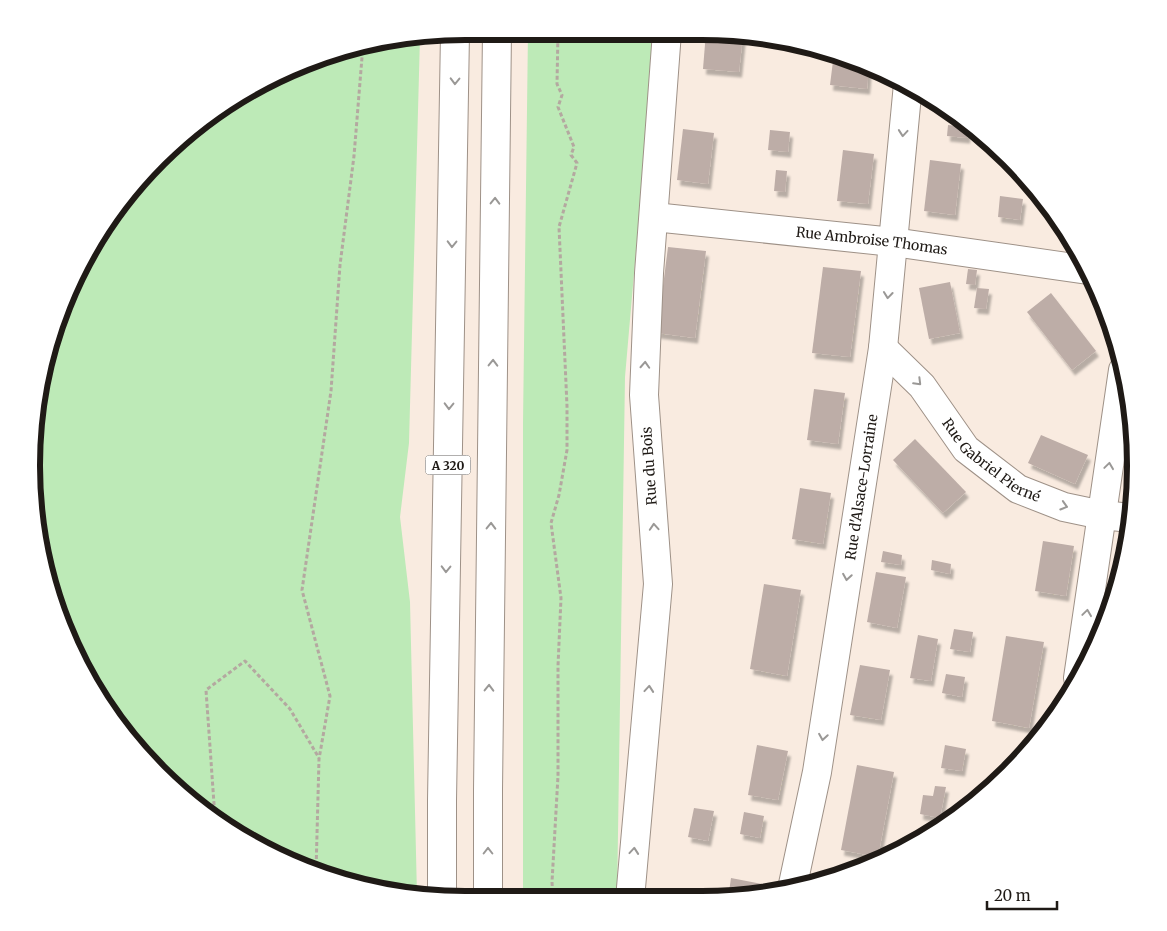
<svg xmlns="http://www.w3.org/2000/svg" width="1167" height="931" viewBox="0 0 1167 931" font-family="Merriweather,serif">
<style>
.green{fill:#bdeab7}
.building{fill:#bdada7;filter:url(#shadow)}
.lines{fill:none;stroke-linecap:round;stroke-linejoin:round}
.minor-casing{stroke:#9e9187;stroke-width:30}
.highway-casing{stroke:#9e9187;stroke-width:30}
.path{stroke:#b4a8a0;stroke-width:3;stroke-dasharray:4 2.5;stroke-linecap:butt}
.minor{stroke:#fff;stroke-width:28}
.highway{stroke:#fff;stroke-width:28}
.oneway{stroke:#9a9896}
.labels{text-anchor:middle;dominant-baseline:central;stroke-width:4.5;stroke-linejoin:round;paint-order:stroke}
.shield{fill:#fff;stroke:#625f5c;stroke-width:1}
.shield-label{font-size:12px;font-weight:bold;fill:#1f1a16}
.street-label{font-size:14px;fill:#1f1a16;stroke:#fff}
.rim{fill:none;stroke:#1f1a16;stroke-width:6}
</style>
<defs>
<filter id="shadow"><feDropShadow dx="3" dy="5.5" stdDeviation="1" flood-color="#0004"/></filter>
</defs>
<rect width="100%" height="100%" fill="#f9ebe0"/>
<g class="green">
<path d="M528,31L655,32L625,377L617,899L523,900V424Z"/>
<path d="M420,37L409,443L400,517L410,602L417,895L381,891L299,867L201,810L139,752L89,682L46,578L31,465L46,353L90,248L159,158L249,89L353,46Z"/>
</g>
<g class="building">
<path d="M706,32H730L743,35L739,72L703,69Z"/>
<path d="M834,53L841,54L869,67L867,89L830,85Z"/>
<path d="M948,125L968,127L967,138L947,136Z"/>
<path d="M683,129L714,133L708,184L677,180Z"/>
<path d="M770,130L790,132L788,152L768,150Z"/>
<path d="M843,150L874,154L868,204L837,201Z"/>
<path d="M930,160L961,164L955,215L924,211Z"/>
<path d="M776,170L787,171L785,192L774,191Z"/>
<path d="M1000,196L1023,199L1020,220L998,217Z"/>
<path d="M668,247L706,251L695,338L657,333Z"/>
<path d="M823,267L861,271L850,357L812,353Z"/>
<path d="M968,269L977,270L975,285L966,284Z"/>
<path d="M950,282L960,333L929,339L919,288Z"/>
<path d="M977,288L989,289L986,309L974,308Z"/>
<path d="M1051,293L1096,351L1072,370L1027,312Z"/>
<path d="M814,389L845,393L838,444L807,440Z"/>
<path d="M1041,435L1088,455L1075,484L1028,463Z"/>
<path d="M915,439L966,492L943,513L893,460Z"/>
<path d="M800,488L831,493L823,544L792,539Z"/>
<path d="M1043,541L1074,546L1066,596L1035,591Z"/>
<path d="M883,551L902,555L901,565L881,562Z"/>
<path d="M932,560L951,564L950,574L931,570Z"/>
<path d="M876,572L906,577L897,628L867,622Z"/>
<path d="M764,584L801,590L787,676L750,669Z"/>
<path d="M954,629L973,632L970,652L950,649Z"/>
<path d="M918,635L938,639L931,681L910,678Z"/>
<path d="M1006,636L1044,642L1029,728L992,721Z"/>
<path d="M860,665L890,670L881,720L850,715Z"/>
<path d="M946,674L965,677L962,697L942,693Z"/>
<path d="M757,745L788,751L778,800L748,795Z"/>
<path d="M945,745L966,749L962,771L941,768Z"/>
<path d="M857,765L894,772L878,857L841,850Z"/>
<path d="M935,786L946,787L940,818L920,814L923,795L933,796Z"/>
<path d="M694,808L714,811L708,841L688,837Z"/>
<path d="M744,812L764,816L760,838L740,834Z"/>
<path d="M731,878L762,884L760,894L728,899Z"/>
</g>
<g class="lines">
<g class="minor-casing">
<g id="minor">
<path id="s1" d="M654,217L893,242L1088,270"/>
<path id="s2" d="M883,348L922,386L966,449L1018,489L1064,507L1102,515L1131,518"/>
<path d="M1078,678L1123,370"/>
<path id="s3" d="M792,889L817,772L883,348L908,84"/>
<path d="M630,899L658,584L644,395L649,273L667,32"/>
</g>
</g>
<g class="highway-casing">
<g id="highway">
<path d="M442,897V800L455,33"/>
<path d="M488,900V790L497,31"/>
</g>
</g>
<g class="path">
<path d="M215,818L206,690L245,661L290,709L319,758"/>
<path d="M316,872L319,759L330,696L302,590L331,391L340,265L354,156L363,45"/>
<path d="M553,899L552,882L558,776V666L561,598L551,523L559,495L567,450V406L559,227L577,163L571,155L574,147L558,107L562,95L557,84L558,32"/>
</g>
<use href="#minor" class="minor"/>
<use href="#highway" class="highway"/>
</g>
<defs><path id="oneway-chevron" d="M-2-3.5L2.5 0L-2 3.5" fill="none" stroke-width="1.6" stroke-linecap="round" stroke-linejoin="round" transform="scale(1.25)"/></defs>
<g class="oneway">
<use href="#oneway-chevron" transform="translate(455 81) rotate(91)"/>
<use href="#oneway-chevron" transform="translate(903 133) rotate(95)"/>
<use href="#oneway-chevron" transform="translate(495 201) rotate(-89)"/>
<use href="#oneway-chevron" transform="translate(452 244) rotate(91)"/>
<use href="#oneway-chevron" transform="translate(888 295) rotate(96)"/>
<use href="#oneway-chevron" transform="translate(493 363) rotate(-89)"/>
<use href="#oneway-chevron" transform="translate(645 365) rotate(-87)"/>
<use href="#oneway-chevron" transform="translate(918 382) rotate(45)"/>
<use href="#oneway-chevron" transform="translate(449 406) rotate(91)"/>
<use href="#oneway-chevron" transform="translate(1109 466) rotate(-82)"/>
<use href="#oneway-chevron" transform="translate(1064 506) rotate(17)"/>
<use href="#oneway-chevron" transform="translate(491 526) rotate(-89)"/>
<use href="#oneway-chevron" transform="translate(654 527) rotate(-94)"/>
<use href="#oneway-chevron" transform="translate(446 569) rotate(91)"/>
<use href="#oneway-chevron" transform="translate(847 577) rotate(99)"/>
<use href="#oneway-chevron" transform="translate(1087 613) rotate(-82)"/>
<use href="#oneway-chevron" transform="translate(489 688) rotate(-89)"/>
<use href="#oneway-chevron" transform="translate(649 689) rotate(-85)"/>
<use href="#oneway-chevron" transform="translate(823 737) rotate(99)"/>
<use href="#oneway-chevron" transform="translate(488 851) rotate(-90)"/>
<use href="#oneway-chevron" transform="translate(634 851) rotate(-85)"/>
</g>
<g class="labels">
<rect class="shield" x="425.5" y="455.5" width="45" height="19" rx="4"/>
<g class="shield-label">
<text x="448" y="465">A 320</text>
</g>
<g class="street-label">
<text stroke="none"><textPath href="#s1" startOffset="219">Rue Ambroise Thomas</textPath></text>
<text stroke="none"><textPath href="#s2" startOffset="158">Rue Gabriel Pierné</textPath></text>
<text transform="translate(649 466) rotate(-94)">Rue du Bois</text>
<text stroke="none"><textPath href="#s3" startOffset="408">Rue d'Alsace-Lorraine</textPath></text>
</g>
</g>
<path d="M0 0H1167V931H0ZM465 40H702A425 425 0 0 1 1127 465V466A425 425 0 0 1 702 891H465A425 425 0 0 1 40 466V465A425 425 0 0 1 465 40Z" fill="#fff" fill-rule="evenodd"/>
<path class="rim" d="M465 40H702A425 425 0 0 1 1127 465V466A425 425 0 0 1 702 891H465A425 425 0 0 1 40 466V465A425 425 0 0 1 465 40Z"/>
<path d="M987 901v8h70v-8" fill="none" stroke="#1f1a16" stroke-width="2.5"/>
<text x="994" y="901" font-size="15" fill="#1f1a16" stroke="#ffffff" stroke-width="4" paint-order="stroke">20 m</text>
</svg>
